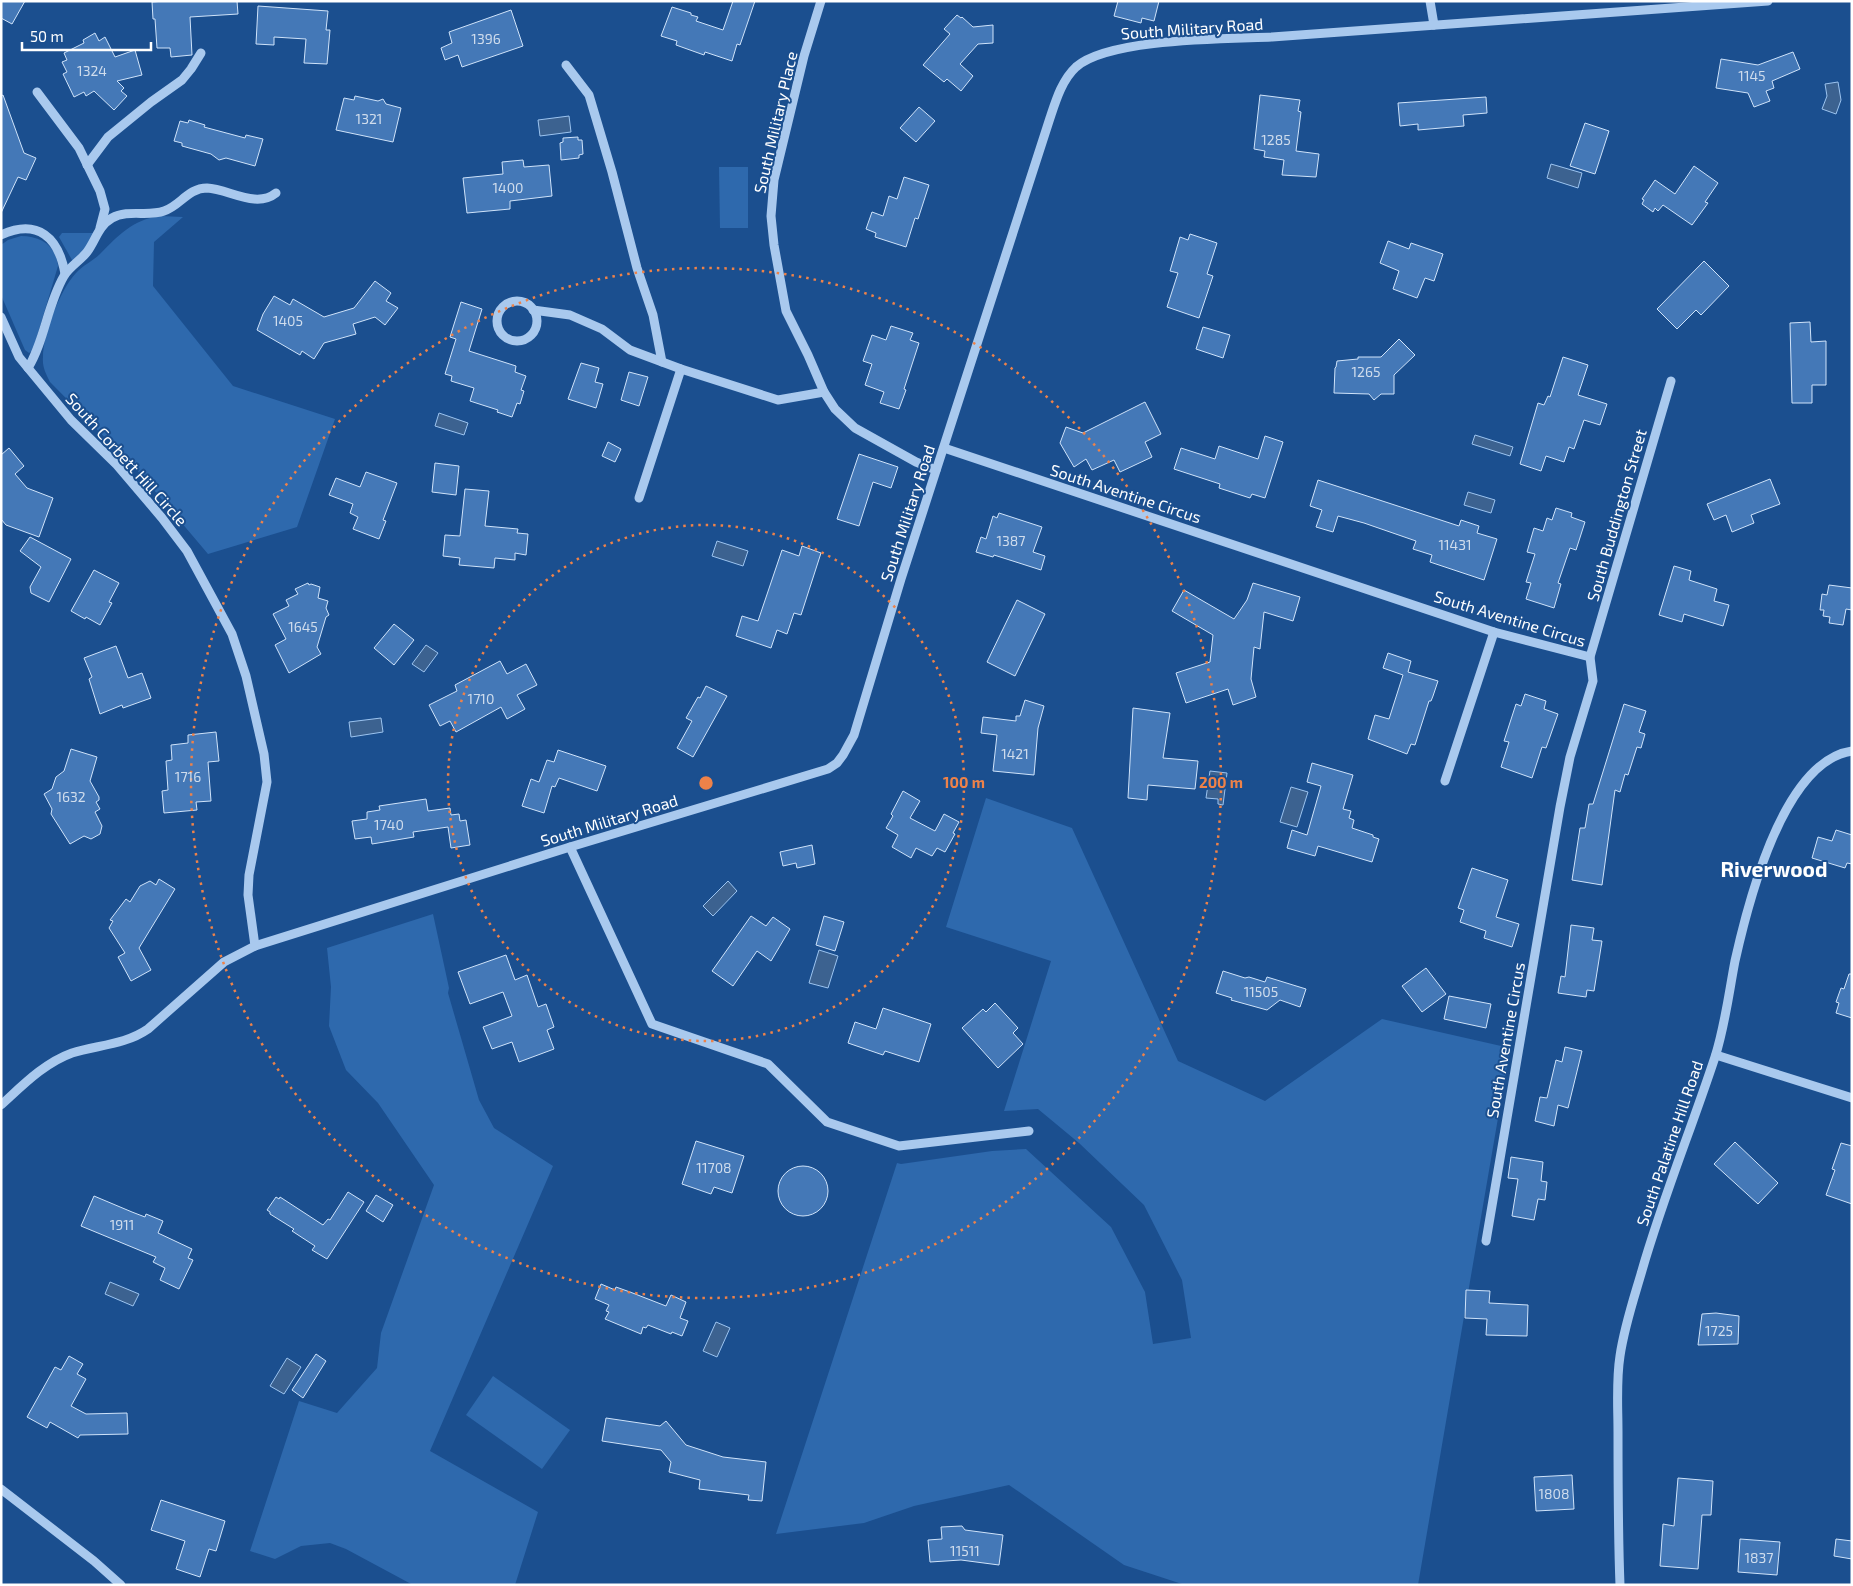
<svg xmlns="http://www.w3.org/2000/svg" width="1853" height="1586" viewBox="0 0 1853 1586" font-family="'Exo 2',sans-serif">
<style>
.green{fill:#2e69ad}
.water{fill:#3c6290;stroke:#9cc4f0}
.building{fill:#4478b7;stroke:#cfe3fa}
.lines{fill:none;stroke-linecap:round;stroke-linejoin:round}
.minor{stroke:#a9c9ee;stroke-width:9}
.ring{fill:none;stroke:#ee8249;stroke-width:2.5;stroke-dasharray:2.5 5}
.labels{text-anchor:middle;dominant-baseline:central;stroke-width:4;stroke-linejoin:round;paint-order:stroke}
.number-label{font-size:14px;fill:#d0dded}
.street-label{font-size:16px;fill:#fff;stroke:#1b4f8f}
.district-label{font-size:21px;font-weight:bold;fill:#fff;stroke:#1b4f8f}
.centre{fill:#ee8249;stroke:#1b4f8f;stroke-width:2.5}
.ring-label{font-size:15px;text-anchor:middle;font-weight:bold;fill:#ee8249;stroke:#1b4f8f;stroke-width:4;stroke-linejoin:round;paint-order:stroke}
</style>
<rect width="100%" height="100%" fill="#1b4f8f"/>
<g class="green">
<path d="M719,167H748V228H720Z"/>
<path d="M160,216L183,217L154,242L153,286L233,386L335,419L297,527L208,554L137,470L50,382C46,374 42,367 43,357C43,334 60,290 76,273C83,265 93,261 100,254C119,235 132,220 160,216Z"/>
<path d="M62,233H94L98,235L74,260H72L59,237Z"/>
<path d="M21,236C40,236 56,245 58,266L33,350L29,353L25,350L1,295V245L8,240Z"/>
<path d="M986,798L1072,828L1178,1061L1265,1101L1382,1019L1510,1048L1418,1585H1185L1124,1565L1009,1485L914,1506L864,1523L776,1534L897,1163L901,1164L992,1151L1026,1149L1111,1227L1145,1292L1153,1344L1191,1338L1182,1280L1144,1205L1079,1143L1038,1109L1004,1111L1051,961L946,927Z"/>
<path d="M433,914L449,988L448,993L479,1100L494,1128L553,1166L430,1451L538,1512L515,1585H413L346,1549L330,1543L301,1546L275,1559L250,1551L299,1401L337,1413L377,1368L381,1333L434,1185L378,1103L346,1070L329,1026L331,987L327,948Z"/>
<path d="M493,1376L570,1430L542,1469L466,1415Z"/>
</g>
<g class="water">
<path d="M1838,82L1841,100L1836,114L1822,109L1827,96L1825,84Z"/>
<path d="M569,116L571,132L540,136L538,120Z"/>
<path d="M1551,164L1582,173L1578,188L1547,178Z"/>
<path d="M439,413L468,423L464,435L435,426Z"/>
<path d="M1475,435L1513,447L1510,456L1472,444Z"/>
<path d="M1468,492L1495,500L1491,513L1464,505Z"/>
<path d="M717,541L748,551L743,566L712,556Z"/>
<path d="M426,645L438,653L424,672L412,664Z"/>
<path d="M381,718L383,732L351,737L349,722Z"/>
<path d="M1210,771L1227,773L1223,805L1218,804V799L1206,798Z"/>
<path d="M1291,787L1308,792L1297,827L1280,822Z"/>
<path d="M728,881L737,891L713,916L703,906Z"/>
<path d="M819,950L838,956L828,988L809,983Z"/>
<path d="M110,1282L139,1294L133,1306L105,1294Z"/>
<path d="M716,1322L730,1328L717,1357L703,1351Z"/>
<path d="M287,1358L301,1367L284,1394L270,1386Z"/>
</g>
<g class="building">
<path d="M1,1H25L12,24L1,18Z"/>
<path d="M165,1H237L238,14L190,17L192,55L171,57L170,48H157L155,19H153L152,2Z"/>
<path d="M733,1H755L740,45L737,44L732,61L705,52L704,55L676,45L677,41L661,36L672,7L691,13V15L698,17L696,21L723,30Z"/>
<path d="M1118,1H1159L1154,21L1142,18L1141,23L1114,16Z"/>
<path d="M258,6L328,11L326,30H330L327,64L304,63L306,39L274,37V45L256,44Z"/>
<path d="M511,10L523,46L462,67L458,55L445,60L441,48L452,43L449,32Z"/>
<path d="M957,15L961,18L962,17L973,27L993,25V43L978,44L960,64L973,76L961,91L947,79L944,82L923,65L950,34L944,29Z"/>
<path d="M95,33L99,41L105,37L115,57L135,50L142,75L117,81L124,88L121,91L127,96L114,110L94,91L86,96L84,92L74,97L63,74L67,72L62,62L67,60L64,53L84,43L83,40Z"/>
<path d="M1793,52L1800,69L1772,81L1774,88L1766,91L1770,101L1754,107L1748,93L1716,88L1721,59L1758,65Z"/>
<path d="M3,95L24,153L36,158L26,180L18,177L1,213V96Z"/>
<path d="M1260,95L1300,100L1298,111L1301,112L1296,151L1319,154L1316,177L1282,175L1284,160L1264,157L1265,151L1254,149Z"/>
<path d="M355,96L378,101L383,99L386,104L401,108L393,142L336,130L344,98L354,100Z"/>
<path d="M1486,97L1487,113L1463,115L1464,126L1418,130V124L1400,126L1398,103Z"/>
<path d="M919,107L935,121L916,142L900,128Z"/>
<path d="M189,120L205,125L204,127L245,138L246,135L263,139L255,166L226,158L219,160L211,154L182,146V143L174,141L180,121L188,123Z"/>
<path d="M1585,123L1609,131L1595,174L1570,166Z"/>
<path d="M578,137V140H582L583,154L579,155V158L561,160L560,143L563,142V138Z"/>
<path d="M523,160L524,167L549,165L552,196L510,201V209L467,213L463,178L503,174L502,162Z"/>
<path d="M1694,166L1718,183L1705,202L1708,203L1692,225L1663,205L1658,211L1655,208L1653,212L1642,204L1644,200L1642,199L1655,180L1675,194Z"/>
<path d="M904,177L929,185L918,219L915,218L906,247L875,237L876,233L866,229L872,212L883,216L889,196L897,199Z"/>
<path d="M1190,234L1217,243L1207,274L1213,276L1199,318L1167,307L1178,273L1170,271L1180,237L1188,240Z"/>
<path d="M1388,241L1409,249L1411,243L1443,254L1434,281L1425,278L1417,298L1393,289L1399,271L1380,263Z"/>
<path d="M1704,261L1729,286L1701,315L1696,310L1677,329L1657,309Z"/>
<path d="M375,281L391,293L386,301L398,308L385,325L375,317L353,324L356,334L324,343L314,359L302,351L300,355L257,330L263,314L274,296L290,305L293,299L324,317L354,308Z"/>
<path d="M461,302L482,309L469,351L516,366L515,372L526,376L521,390L524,391L520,404L517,403L512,417L497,412L498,410L470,401L474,388L451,381L452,376L445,374L456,339L450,337Z"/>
<path d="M1810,322L1811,342L1826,341V385H1812V403H1792L1790,323Z"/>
<path d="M891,326L913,333L910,340L919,343L904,389L906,390L899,409L880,403L884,392L865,385L872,364L863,361L872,335L886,340Z"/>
<path d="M1203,327L1230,335L1223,358L1196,349Z"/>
<path d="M1399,339L1415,355L1394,375V394H1381L1374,400L1369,394L1334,393L1335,368L1336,367L1337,361L1358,359V357H1381Z"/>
<path d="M1563,357L1588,365L1578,395L1607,404L1600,425L1584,420L1574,449L1569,447L1564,462L1546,456L1541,471L1520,464L1538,403L1544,405L1548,396L1550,397Z"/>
<path d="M581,363L599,368L595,382L603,384L596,408L568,399Z"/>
<path d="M629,372L648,377L639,406L621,400Z"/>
<path d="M1145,402L1161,434L1145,442L1152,457L1120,472L1114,460L1092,470L1086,459L1074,467L1060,443L1066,427L1083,433Z"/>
<path d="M1265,436L1283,442L1265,498L1252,494L1250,498L1219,488L1220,484L1174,469L1181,448L1215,459L1219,446L1258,459Z"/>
<path d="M608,442L621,449L615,462L602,456Z"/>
<path d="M9,448L24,466L15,474L27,488L53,498L39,537L6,525L1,519V455Z"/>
<path d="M859,454L898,467L891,488L873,482L859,526L837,519Z"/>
<path d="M435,463L459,466L456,495L432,492Z"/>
<path d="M366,472L397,483L383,520L386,521L379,539L353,529L358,517L350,513L353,504L329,495L336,478L360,487Z"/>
<path d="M1770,479L1780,504L1751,515L1754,523L1732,532L1726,515L1714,520L1707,504Z"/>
<path d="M1318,480L1459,526L1461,520L1479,526L1477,533L1497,539L1484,580L1430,562L1432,555L1413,549L1416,541L1364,523L1338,516L1333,532L1316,527L1322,510L1310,506Z"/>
<path d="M465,489L489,491L485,526L518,529L517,533L528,534L526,555L515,553V560L495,558L494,568L459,565L460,558L443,556L445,535L460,536Z"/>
<path d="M1556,508L1572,513L1571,517L1585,522L1576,550L1570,548L1558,583L1561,584L1554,608L1526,599L1531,583L1526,582L1535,554L1527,552L1534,528L1543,531L1547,518L1552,520Z"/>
<path d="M999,513L1042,527L1033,552L1045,556L1041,570L994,555L993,557L976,552L981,537L986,539L993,516L997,518Z"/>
<path d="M30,537L71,559L49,602L31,593L30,587L41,567L20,551Z"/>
<path d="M802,546L821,553L801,615L794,613L787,634L777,630L771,648L736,636L742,616L758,621L782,550L799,556Z"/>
<path d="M1674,566L1691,571L1689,580L1717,589L1714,601L1729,605L1723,626L1684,614L1682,622L1659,615Z"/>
<path d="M94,570L119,583L109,602L112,603L100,625L86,617L85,619L71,611Z"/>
<path d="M308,583L309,585L311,584L320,587L318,598L328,601L326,608L329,615L326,617L317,647L321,654L289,673L275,645L286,639L273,614L289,606L286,600L298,594L295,589Z"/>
<path d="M1253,583L1300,597L1293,621L1264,612L1260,649L1254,647L1251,679L1256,697L1233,705L1228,689L1186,703L1176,673L1210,662L1213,635L1172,611L1184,590L1234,619L1247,600Z"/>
<path d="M1829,585L1852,588V610L1846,609L1843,625L1829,623L1830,617L1823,616L1824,610H1820L1822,594L1827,595Z"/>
<path d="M1017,600L1045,614L1015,676L987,662Z"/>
<path d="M394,624L414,640L394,665L374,648Z"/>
<path d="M116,646L128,678L142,673L151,698L123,708L122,705L100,714L89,679L92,677L84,658Z"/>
<path d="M1388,653L1411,661L1408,672L1438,681L1433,696L1431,701H1429L1415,745L1411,744L1407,754L1368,739L1375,715L1389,719L1403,675L1383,668Z"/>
<path d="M500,661L507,674L526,664L537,685L517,695L525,709L507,719L501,707L456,732L450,721L440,726L429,705L457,691L455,685Z"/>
<path d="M706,686L727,696L693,757L677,748L692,721L686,718L698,697L700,698Z"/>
<path d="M1525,694L1546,701L1544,709L1558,714L1546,748L1542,747L1532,778L1501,767L1509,742L1504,741L1516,704L1521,706Z"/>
<path d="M1025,700L1044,706L1038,728L1034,775L993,771L997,735L981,733L983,717L1016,721V716H1020Z"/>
<path d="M1624,704L1646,711L1639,732L1645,734L1641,748L1637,747L1628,775L1625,774L1620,792L1615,790L1602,885L1572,880L1580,828H1585L1589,804H1593Z"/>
<path d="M1133,708L1170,713L1163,758L1198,761L1195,789L1148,785L1147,800L1128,798Z"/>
<path d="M216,732L219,761L208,762L211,801L196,802L197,810L164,813L162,791L168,790L166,761L172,760L171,745L188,743V735Z"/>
<path d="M71,749L97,757L90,781L99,797V800L96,802L100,809L95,812L102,826L100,834L91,839L84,836L70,844L51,814L52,809L44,794L52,789L56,777L64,771Z"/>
<path d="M558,750L606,766L597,791L559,778L555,787L552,786L544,813L522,806L531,779L539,782L547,760L554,762Z"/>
<path d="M1312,763L1353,775L1343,809L1351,811L1349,818L1354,820L1352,828L1373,835V837L1379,839L1372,862L1318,846L1315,856L1287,848L1292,830L1307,835L1321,786L1307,782Z"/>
<path d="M903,791L920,801L910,818L935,831L944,814L959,822L953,833L955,834L945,852L937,848L932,856L916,848L911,858L892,847L898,835L886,828L893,816L891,814Z"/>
<path d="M426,799L428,811L450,808L451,815L459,814L460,821L466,820L470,845L451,848L448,827L413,832L414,837L372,844L371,837L355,839L352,821L367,819V812L380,810L379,806Z"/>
<path d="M1836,830L1852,835V864L1847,863L1845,868L1812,858L1818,837L1832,841Z"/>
<path d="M812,845L815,864L797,868L796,863L783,866L780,852Z"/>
<path d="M1472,868L1508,880L1496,917L1519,924L1512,947L1484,938L1486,931L1460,922L1464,910L1458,908Z"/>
<path d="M159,879L175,889L139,948L151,970L131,981L118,957L125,953L109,928L113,921L110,920L126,899L130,902L140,886L150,881L156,885Z"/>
<path d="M751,916L766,926L773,917L790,929L771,961L757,951L733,986L712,971Z"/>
<path d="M824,916L844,922L835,951L816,945Z"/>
<path d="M1571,925L1594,928L1592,940L1602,941L1594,991L1587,990L1586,997L1558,993L1561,976L1565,977Z"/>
<path d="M506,955L515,980L527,975L538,1007L546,1004L554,1027L547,1030L554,1049L519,1062L512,1042L492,1049L483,1027L512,1016L503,992L470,1004L458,972Z"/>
<path d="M1426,968L1446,994L1422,1012L1402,986Z"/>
<path d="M1223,971L1245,978L1249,977L1265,982L1267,977L1306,989L1300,1007L1280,1000L1267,1010L1231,1000L1232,998L1216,993Z"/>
<path d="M1849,974H1852V1018L1836,1013L1839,1003L1836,1002L1841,988L1844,989Z"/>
<path d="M1449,996L1491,1004L1486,1028L1444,1019Z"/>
<path d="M995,1003L1018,1028L1013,1033L1023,1044L998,1068L962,1028L983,1009L986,1012Z"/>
<path d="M883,1008L931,1024L919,1062L885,1051L883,1055L848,1043L855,1022L876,1029Z"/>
<path d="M1565,1047L1582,1051L1568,1108L1558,1105L1554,1126L1535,1121L1540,1097L1547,1098L1556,1060L1562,1062Z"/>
<path d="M696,1141L744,1156L732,1193L714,1187L711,1194L682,1184Z"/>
<path d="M1735,1142L1778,1183L1758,1204L1714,1164Z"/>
<path d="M1841,1143L1852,1146V1204L1826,1195L1835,1170L1832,1169Z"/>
<path d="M1511,1157L1543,1162L1541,1181L1547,1182L1545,1200L1538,1199L1534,1220L1512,1216L1518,1179L1508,1178Z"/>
<circle cx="803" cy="1191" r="25"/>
<path d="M348,1192L364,1202L327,1259L312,1250L315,1246L292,1231L294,1229L270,1214V1212L267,1210L276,1197L279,1199L280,1197L323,1225L328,1219L330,1220Z"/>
<path d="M376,1195L393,1205L383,1222L366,1211Z"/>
<path d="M94,1196L132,1212L145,1217L146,1214L163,1221L158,1233L192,1249L188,1258L193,1260L179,1289L160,1280L165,1268L153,1262L156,1257L81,1226Z"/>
<path d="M601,1284L615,1290L616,1287L630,1292L666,1306L671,1295L686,1302L680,1318L688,1321L682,1336L672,1332L671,1334L648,1325L646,1328L643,1327L641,1334L605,1319L609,1312L606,1311L609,1305L595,1299Z"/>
<path d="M1466,1290L1490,1291L1489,1303L1528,1305L1527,1336L1486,1335L1487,1319L1465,1318Z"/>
<path d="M1716,1313L1739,1316L1738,1344L1698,1345L1702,1314Z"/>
<path d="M316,1354L326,1361L303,1398L292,1390Z"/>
<path d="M69,1356L83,1364L77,1374L86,1379L71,1406L86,1414L127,1413L128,1434L80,1435L78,1438L50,1422L47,1428L27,1417L55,1367L61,1370Z"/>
<path d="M606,1418L660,1426L666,1421L686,1445L723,1457L766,1462L762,1501L748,1500L749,1495L699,1489L700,1480L669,1472L671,1462L661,1450L602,1441Z"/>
<path d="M1572,1475L1574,1509L1536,1511L1534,1477Z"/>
<path d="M1678,1478L1713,1481L1711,1515H1702L1698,1569L1660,1566L1663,1524L1674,1526Z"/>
<path d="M161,1500L225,1521L216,1551L209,1549L200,1577L176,1569L185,1541L151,1530Z"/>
<path d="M962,1526L965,1530L1003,1535L999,1565L961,1560L930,1562L928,1540L942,1539L941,1527Z"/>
<path d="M1740,1539L1780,1542L1777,1575L1738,1572Z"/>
<path d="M1836,1539L1852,1541V1559L1834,1556Z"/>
</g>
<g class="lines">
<g class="minor">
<path d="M821,1L804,56L774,180L771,216L774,245L786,311L808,355L824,392L835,409L855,428L916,462L936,470"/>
<path d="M1430,1L1434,25"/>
<path d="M566,65L589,95L612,172L637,268L653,315L662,362"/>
<path d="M37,92L79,148L100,191L105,209L100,228"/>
<path d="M87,165L108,137L151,102L182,80L191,69L201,53"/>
<path d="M1,235C38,218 59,238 65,274"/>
<circle cx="517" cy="321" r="20"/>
<path d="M533,310L570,315L602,329L630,350L681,369L778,400L824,392"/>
<path d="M1,317L19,357L28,368C45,340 47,305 64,276C69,267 81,260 87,252C96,240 98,226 112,218C128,209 148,217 164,211C180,206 188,188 207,188C229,189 256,209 276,193"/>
<path d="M28,368L71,420L117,465L162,518L187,551L232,634L246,676L264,754L267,782L249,875L248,895L255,946"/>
<path d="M944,448L1494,632L1590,657"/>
<path d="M639,498L681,369"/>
<path d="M1445,781L1494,632"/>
<path d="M570,847L652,1024L768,1064L827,1122L899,1146L1029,1131"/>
<path d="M1716,1055L1852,1098"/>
<path d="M1,1105C22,1086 44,1063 72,1053C97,1045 125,1045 148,1029L224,962L255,946L570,847L828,769L837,763L843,755L854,735L901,579L1050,118C1056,100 1062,80 1076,67C1109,38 1226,39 1272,37L1768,1"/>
<path d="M1486,1241L1560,807L1570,757L1593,681L1590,657L1671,381"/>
<path d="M1,1489L94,1561L121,1585"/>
<path d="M1620,1585C1618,1534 1618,1483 1618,1432C1618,1407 1616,1381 1620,1356C1624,1328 1633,1301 1641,1274C1662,1200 1691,1130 1715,1057C1725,1026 1729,992 1735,961C1748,903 1783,761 1852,751"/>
</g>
</g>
<g class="ring">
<circle cx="706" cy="783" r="258"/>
<circle cx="706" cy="783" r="515"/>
</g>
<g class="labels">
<g class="number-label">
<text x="486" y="38">1396</text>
<text x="92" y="70">1324</text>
<text x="1752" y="75">1145</text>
<text x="369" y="118">1321</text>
<text x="1276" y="139">1285</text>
<text x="508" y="187">1400</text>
<text x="288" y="320">1405</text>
<text x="1366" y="371">1265</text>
<text x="1011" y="540">1387</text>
<text x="1455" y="544">11431</text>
<text x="303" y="626">1645</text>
<text x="481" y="698">1710</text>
<text x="1015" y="753">1421</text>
<text x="188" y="776">1716</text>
<text x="71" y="796">1632</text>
<text x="389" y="824">1740</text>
<text x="1261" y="991">11505</text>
<text x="714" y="1167">11708</text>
<text x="122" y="1224">1911</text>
<text x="1719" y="1330">1725</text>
<text x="1554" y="1493">1808</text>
<text x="965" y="1550">11511</text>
<text x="1759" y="1557">1837</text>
</g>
<g class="street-label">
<text transform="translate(1192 28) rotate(-4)">South Military Road</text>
<text transform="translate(775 122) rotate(-77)">South Military Place</text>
<text transform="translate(127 459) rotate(48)">South Corbett Hill Circle</text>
<text transform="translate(1126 493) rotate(18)">South Aventine Circus</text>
<text transform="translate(907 513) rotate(-72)">South Military Road</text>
<text transform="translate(1616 515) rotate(-74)">South Buddington Street</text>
<text transform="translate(1510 618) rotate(17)">South Aventine Circus</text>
<text transform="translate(609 820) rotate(-17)">South Military Road</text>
<text transform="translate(1505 1040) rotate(-80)">South Aventine Circus</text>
<text transform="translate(1669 1143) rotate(-71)">South Palatine Hill Road</text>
</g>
<g class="district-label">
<text x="1774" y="868">Riverwood</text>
</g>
</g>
<circle cx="706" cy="783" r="8" class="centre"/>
<g class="ring-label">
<text x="964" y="788">100 m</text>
<text x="1221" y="788">200 m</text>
</g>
<rect width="1853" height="1586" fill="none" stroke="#ffffff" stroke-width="5"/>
<path d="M22 42v8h129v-8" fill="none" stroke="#ffffff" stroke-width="2.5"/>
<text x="30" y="42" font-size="15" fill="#ffffff" stroke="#1b4f8f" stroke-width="4" paint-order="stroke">50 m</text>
</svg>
